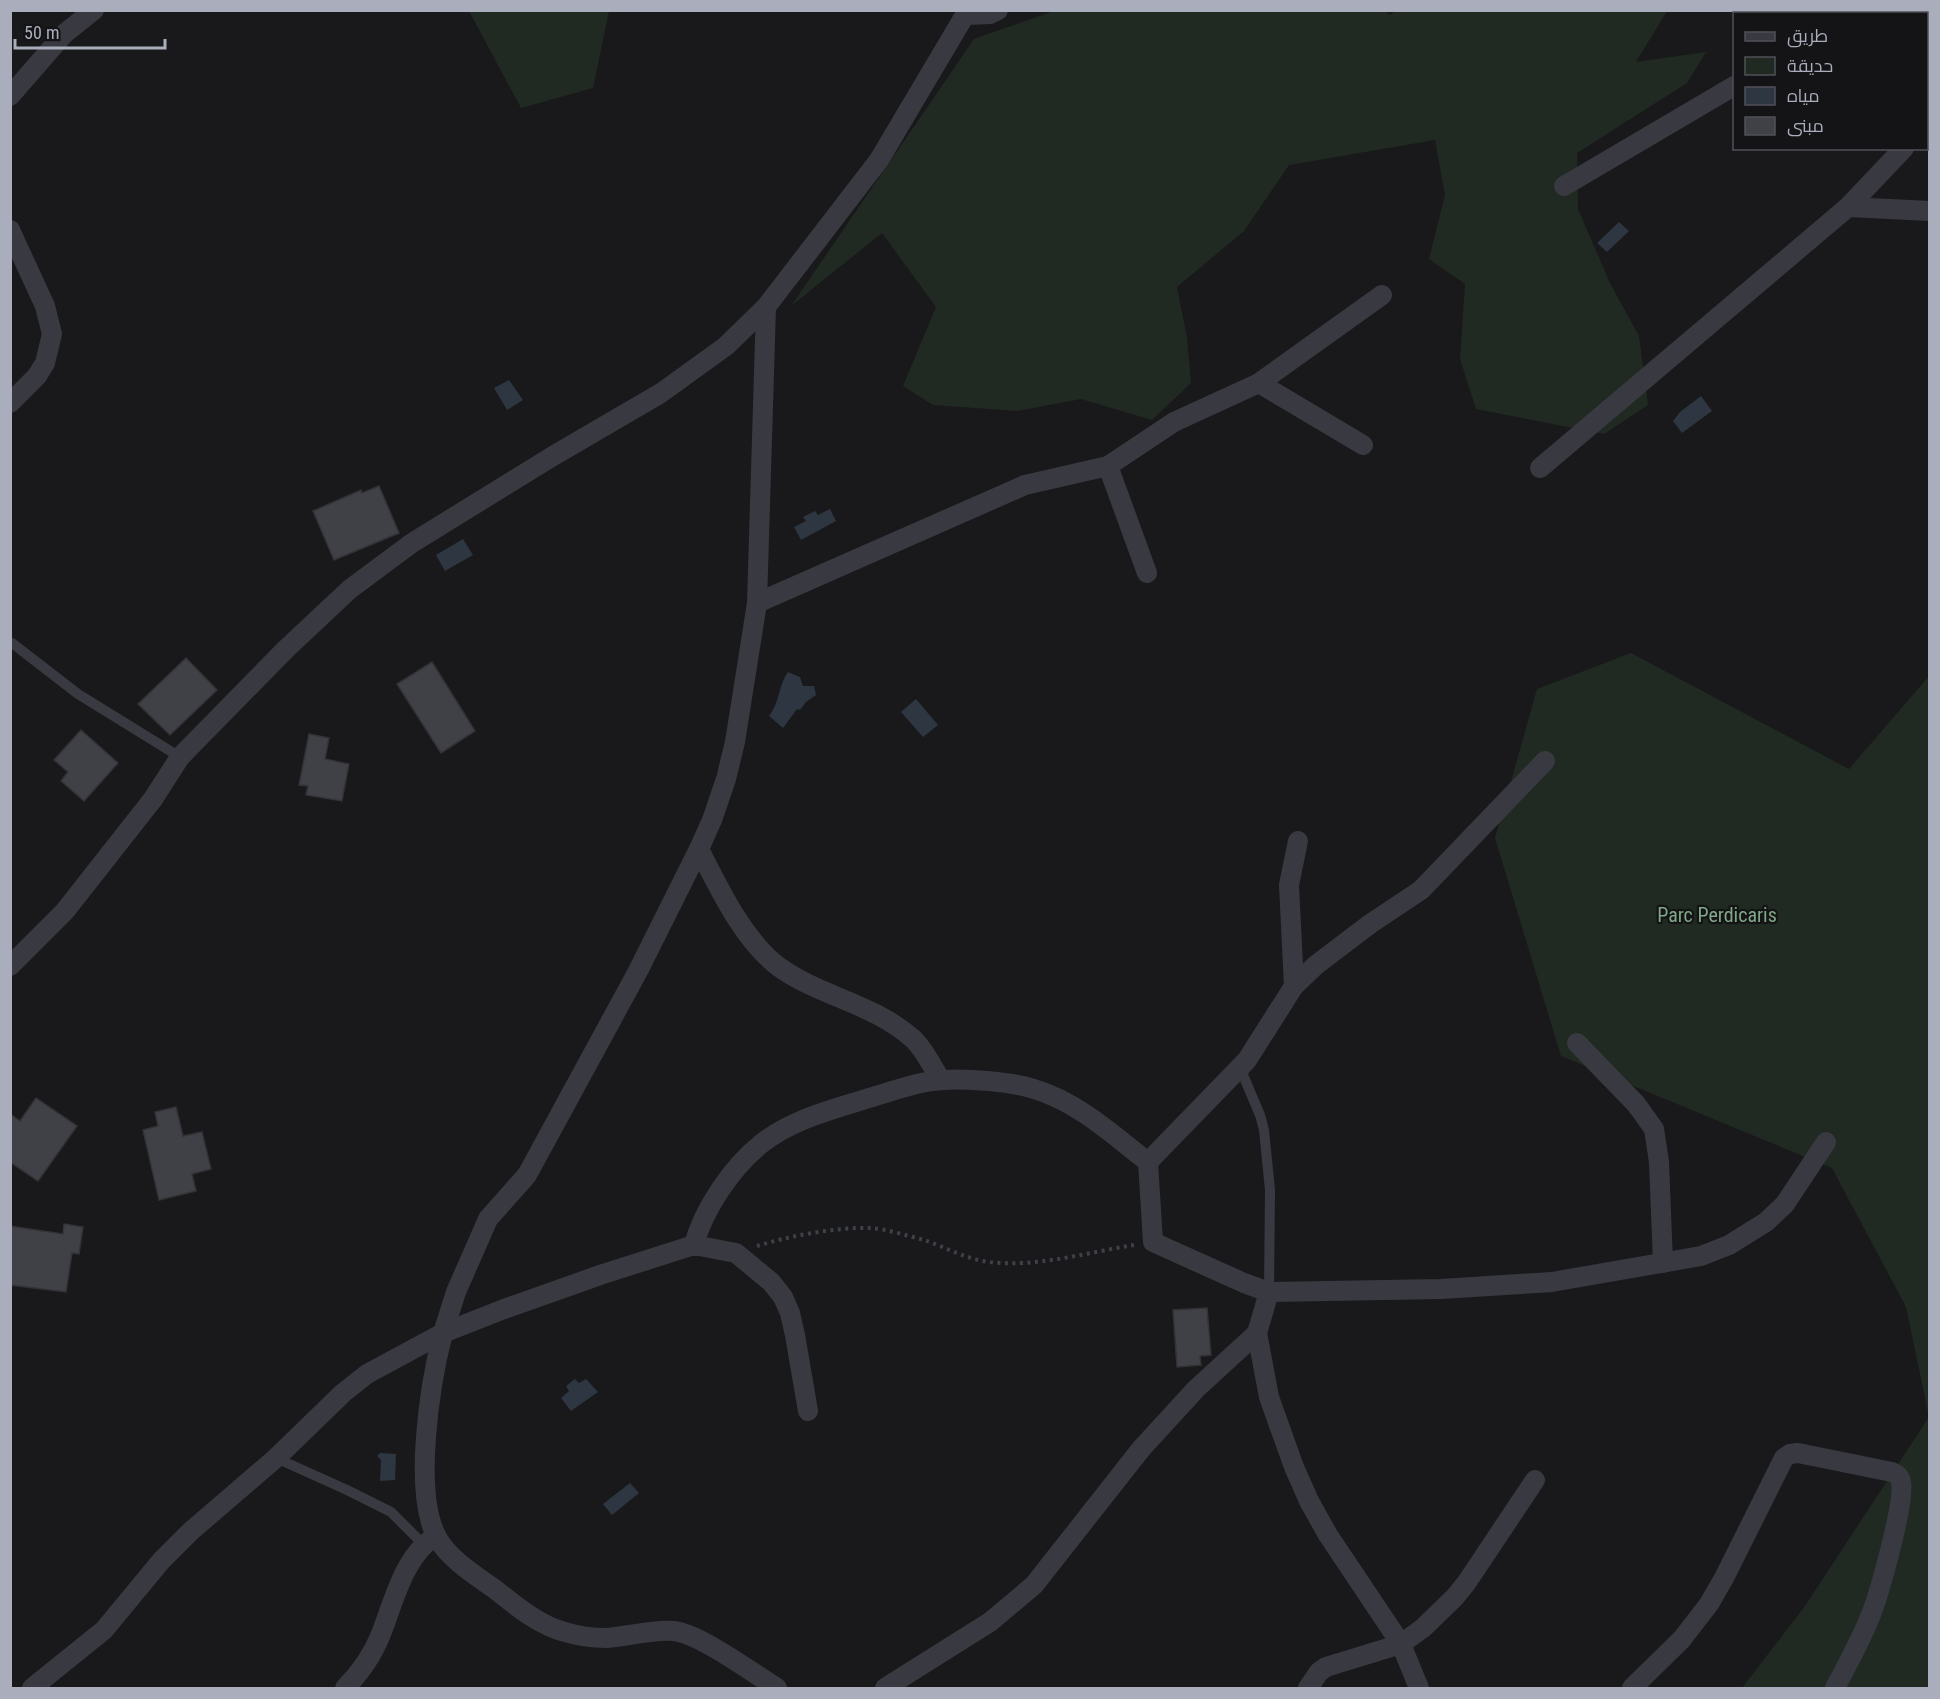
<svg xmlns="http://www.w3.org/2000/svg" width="1940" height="1699" viewBox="0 0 1940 1699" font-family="'Roboto Condensed',Cairo,sans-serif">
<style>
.green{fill:#202a22}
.water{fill:#2d3641}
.building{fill:#404146;stroke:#333237;stroke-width:1.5}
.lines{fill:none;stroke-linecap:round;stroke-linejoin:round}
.path{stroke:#3f4148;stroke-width:4;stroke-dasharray:3 4.5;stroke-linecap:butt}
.lane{stroke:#393a41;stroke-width:10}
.street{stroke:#393a41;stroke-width:20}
.labels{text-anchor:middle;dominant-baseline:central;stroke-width:4.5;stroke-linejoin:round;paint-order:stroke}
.park-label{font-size:20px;fill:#80a887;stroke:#141416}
</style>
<rect width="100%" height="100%" fill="#19191b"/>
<g class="green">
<path d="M1383,10L1390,15L1397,10L1667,11L1636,62L1706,52L1687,83L1577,153L1578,209L1610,283L1639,336L1648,405L1604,434L1476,409L1460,359L1465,284L1429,259L1445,195L1435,140L1289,165L1244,231L1177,287L1187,338L1191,383L1152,420L1081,399L1017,411L933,405L903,386L936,307L882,233L791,306L974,39L1054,11Z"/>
<path d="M469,11H609L593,88L521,108Z"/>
<path d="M1631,653L1849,769L1929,676V1688H1742L1805,1606L1929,1417L1906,1307L1832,1168L1561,1056L1495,838L1537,689Z"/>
</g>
<g class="water">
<path d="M1619,222L1629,231L1607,252L1597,243Z"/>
<path d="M509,380L523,400L507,410L494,388Z"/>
<path d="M1701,396L1712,411L1682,433L1673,421L1680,412Z"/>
<path d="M830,509L836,521L801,540L794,527L806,521L803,517L815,511L818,515Z"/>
<path d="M463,539L473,555L445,571L436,555Z"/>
<path d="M788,672L800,677L803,686H814L816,695L806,702L800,710L797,709L783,728L769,716C780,702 778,686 788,672Z"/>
<path d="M916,699L938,725L923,737L901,712Z"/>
<path d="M575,1379L579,1383L586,1379L598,1392L571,1411L561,1398L569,1391L566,1386Z"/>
<path d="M380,1453L396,1454L395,1480L380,1481L381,1460L377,1456Z"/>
<path d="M630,1483L639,1493L612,1515L603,1504Z"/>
</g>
<g class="building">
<path d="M379,486L399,533L334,560L313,511L361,490L362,493Z"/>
<path d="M186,658L217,690L170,735L138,704Z"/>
<path d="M432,662L475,731L441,753L397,684Z"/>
<path d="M81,730L118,763L84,801L61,781L68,772L54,760Z"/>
<path d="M309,734L329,738L325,759L349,764L342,801L306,795L308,786L299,785Z"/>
<path d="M36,1098L77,1126L38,1181L10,1162V1114L20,1121Z"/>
<path d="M176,1107L183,1136L202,1132L211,1169L192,1174L196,1191L159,1200L143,1130L158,1126L155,1112Z"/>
<path d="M64,1224L83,1227L79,1254L72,1253L66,1292L10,1285V1226L63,1234Z"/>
<path d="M1207,1308L1211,1355L1200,1356L1201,1365L1177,1367L1173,1310Z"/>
</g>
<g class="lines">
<path class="path" d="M757,1246C789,1236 836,1227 870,1228C887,1229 908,1236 924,1240C945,1247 966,1259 989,1262C1035,1268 1089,1252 1134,1245"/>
<g class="lane">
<path d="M12,643L78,694L180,757"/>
<path d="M1245,1066L1243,1075L1260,1115L1264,1130L1270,1190L1269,1292"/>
<path d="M276,1458L347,1490L391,1512L423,1544"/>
</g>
<g class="street">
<path d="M1857,14L1863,10"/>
<path d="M965,15L990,14L998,10"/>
<path d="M10,96L64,34L94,10"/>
<path d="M1926,125L1930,122"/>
<path d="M1564,186L1734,86"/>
<path d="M1848,207L1930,211"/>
<path d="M10,230L45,306L52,334L45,363L37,376L10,403"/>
<path d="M1259,383L1363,445"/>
<path d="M1108,466L1147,573"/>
<path d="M1540,468L1848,207L1904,148"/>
<path d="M757,603L1025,485L1108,466L1174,422L1259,383L1382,295"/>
<path d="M699,849C719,888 743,940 779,967C821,997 872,1003 912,1038C924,1048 932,1067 941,1080"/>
<path d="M10,966L65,911L153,799L180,757L286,649L350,589L412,543L553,456L661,393L726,346L766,307"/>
<path d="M1294,986L1289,885L1298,841"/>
<path d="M1577,1043L1636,1104L1654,1129L1659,1162L1663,1263"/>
<path d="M1148,1162L1247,1060L1294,986L1316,965L1370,924L1421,890L1545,761"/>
<path d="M694,1245C703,1210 732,1167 761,1144C792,1119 831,1110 869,1098C893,1091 919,1081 944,1080C966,1078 1013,1082 1034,1089C1078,1102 1113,1135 1148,1162L1153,1242L1244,1283L1269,1292L1441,1289L1552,1282L1701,1256L1729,1245L1766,1222L1785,1204L1826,1142"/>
<path d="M1269,1292L1257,1333L1269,1397L1294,1467L1309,1501L1328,1535L1401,1644L1419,1688"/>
<path d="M32,1688L104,1630L161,1561L191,1531L276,1458L343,1393L367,1374L443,1333L456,1292L488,1219L527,1175L638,971L699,849L712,820L726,779L735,742L757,603L766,307L879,160L965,15L966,10"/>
<path d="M345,1688C360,1673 373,1654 381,1634C394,1601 404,1555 436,1536"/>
<path d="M777,1688C753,1673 700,1634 674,1631C651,1629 628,1637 606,1638C593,1638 578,1636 565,1632C540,1626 516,1606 496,1590C478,1577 449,1559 438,1539C412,1495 430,1383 443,1333L504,1309L603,1274L694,1245L736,1253L771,1282L783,1297L790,1313L795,1335L808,1411"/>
<path d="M885,1688L990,1622L1034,1585L1141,1449L1196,1389L1257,1333"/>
<path d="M1308,1688L1319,1672L1326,1667L1401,1644L1423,1628L1455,1597L1467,1582L1535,1480"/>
<path d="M1632,1688L1682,1639L1709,1604L1724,1578L1784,1458L1790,1454L1798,1453L1892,1472C1897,1474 1900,1476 1901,1482C1905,1503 1879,1595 1870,1617C1860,1642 1847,1665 1835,1688"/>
</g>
</g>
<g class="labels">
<g class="park-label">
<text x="1717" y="915">Parc Perdicaris</text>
</g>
</g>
<rect width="1940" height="1699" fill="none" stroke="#aaadbc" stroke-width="24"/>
<rect x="1733" y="12" width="195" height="138" fill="#141416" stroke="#505158" stroke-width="1.5"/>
<rect x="1745" y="32" width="30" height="9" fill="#393a41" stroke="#505158" stroke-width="1.5"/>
<text x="1787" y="42" font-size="18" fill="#aaadbc">طريق</text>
<rect x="1745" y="57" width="30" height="18" fill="#202a22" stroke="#505158" stroke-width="1.5"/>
<text x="1787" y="72" font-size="18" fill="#aaadbc">حديقة</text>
<rect x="1745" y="87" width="30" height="18" fill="#2d3641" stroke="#505158" stroke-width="1.5"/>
<text x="1787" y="102" font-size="18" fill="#aaadbc">مياه</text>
<rect x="1745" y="117" width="30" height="18" fill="#404146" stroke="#505158" stroke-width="1.5"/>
<text x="1787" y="132" font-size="18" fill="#aaadbc">مبنى</text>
<path d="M15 39v9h150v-9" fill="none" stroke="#aaadbc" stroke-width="3"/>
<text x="24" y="39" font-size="18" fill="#aaadbc" stroke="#141416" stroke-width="4.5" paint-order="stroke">50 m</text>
</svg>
